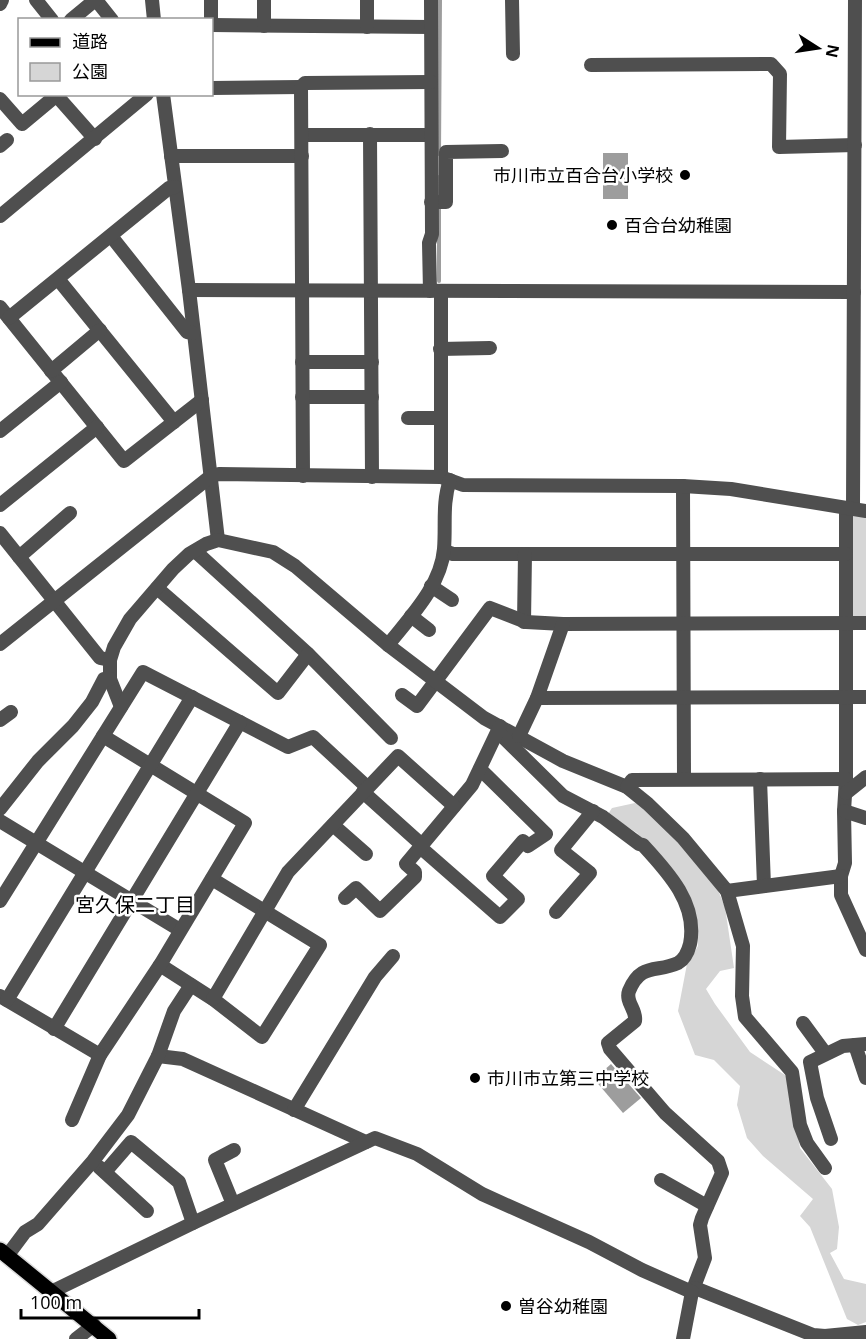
<svg xmlns="http://www.w3.org/2000/svg" width="866" height="1339" viewBox="0 0 866 1339" font-family="'Open Sans','Noto Sans JP',sans-serif">
<style>
.green{fill:#d6d6d6}
.water{fill:#9d9d9d}
.lines{fill:none;stroke-linecap:round;stroke-linejoin:round}
.stream{stroke:#9d9d9d;stroke-width:4}
.major-casing{stroke:#dbdbdb;stroke-width:18}
.minor{stroke:#4f4f4f;stroke-width:14}
.major{stroke:#000;stroke-width:15}
.poi-dot{fill:#000;stroke:#fff;stroke-width:2}
.labels{text-anchor:middle;dominant-baseline:central;stroke-width:5;stroke-linejoin:round;paint-order:stroke}
.poi-label{font-size:18px;fill:#000;stroke:#fff;text-anchor:start}
.neighbourhood-label{font-size:20px;fill:#000;stroke:#fff}
</style>
<rect width="100%" height="100%" fill="#fff"/>
<g class="green">
<path d="M846,508L866,511V623H846Z"/>
<path d="M635,803L649,809L715,883L725,907L734,968L720,971L706,989L715,1004L750,1052L788,1077L800,1148L832,1189L839,1227L837,1249L830,1253L844,1279L866,1284V1322L858,1325L847,1319L810,1227L800,1216L813,1199L763,1156L747,1138L737,1105L740,1086L714,1060L695,1055L678,1011L687,964L698,946L688,896L637,833L608,814L612,808Z"/>
</g>
<g class="water">
<rect x="603" y="153" width="25" height="46"/>
<path d="M611,1064L641,1098L623,1113L594,1079Z"/>
</g>
<g class="lines">
<g class="stream">
<path d="M439,154L440,0"/>
<path d="M439,281V177"/>
</g>
<g class="major-casing">
<path id="major" d="M0,1250L109,1339"/>
</g>
<g class="minor">
<path d="M36,0L52,20"/>
<path d="M96,0L112,20"/>
<path d="M152,0L154,20"/>
<path d="M211,0V20"/>
<path d="M512,0L513,54"/>
<path d="M0,4L2,0"/>
<path d="M71,20L95,0"/>
<path d="M212,25L431,27"/>
<path d="M264,26V0"/>
<path d="M367,27V0"/>
<path d="M591,65L771,64L780,74L779,147L855,145"/>
<path d="M212,88L301,87"/>
<path d="M163,94L189,290L218,540"/>
<path d="M57,96L95,139"/>
<path d="M0,99L22,124L58,94"/>
<path d="M370,134L372,477"/>
<path d="M302,135H431"/>
<path d="M0,146L7,140"/>
<path d="M171,156H302"/>
<path d="M431,202H446V152L502,151"/>
<path d="M0,216L147,94"/>
<path d="M111,236L187,332L193,333"/>
<path d="M58,279L174,422"/>
<path d="M189,290L854,292"/>
<path d="M430,291L429,243L432,234L431,0"/>
<path d="M0,307L124,461L202,400"/>
<path d="M9,318L169,188L175,187"/>
<path d="M440,349L490,348"/>
<path d="M302,362H372"/>
<path d="M51,371L100,330"/>
<path d="M302,397H372"/>
<path d="M408,418H441"/>
<path d="M0,431L61,382"/>
<path d="M303,476L301,87L305,83L431,82"/>
<path d="M441,477V291"/>
<path d="M683,486L684,779"/>
<path d="M0,505L97,427"/>
<path d="M846,508V779L844,811L845,863L841,876V895L866,950"/>
<path d="M853,509L855,0"/>
<path d="M0,533L100,658L110,660"/>
<path d="M195,551L308,654L391,738"/>
<path d="M444,551L453,554H846"/>
<path d="M19,557L70,513"/>
<path d="M431,586L452,600"/>
<path d="M157,588L278,693L308,654"/>
<path d="M411,616L429,630"/>
<path d="M524,622L525,554"/>
<path d="M0,644L211,476L219,474L441,477L463,485L683,486L731,489L866,511"/>
<path d="M388,645C410,617 441,586 444,549C446,525 442,503 450,480"/>
<path d="M402,695L417,706L490,608L526,622L563,624L866,623"/>
<path d="M537,698L866,697"/>
<path d="M121,707L110,679V660L114,647L130,619L173,569L189,554L206,544L218,540L273,552L295,566L388,645L484,718L563,761L627,787L648,804L683,838L727,891L743,946L742,996L745,1017L792,1072L800,1125L807,1143L825,1168"/>
<path d="M0,720L11,712"/>
<path d="M498,732L563,796L603,817L639,844L643,845C668,872 698,904 690,944C688,952 685,959 678,963C657,973 641,962 629,991C625,1002 637,1010 635,1021L608,1043L610,1049L665,1113L718,1161L722,1173L702,1218L700,1225L705,1258L692,1292L683,1339"/>
<path d="M519,736L537,698L563,624"/>
<path d="M760,779L764,886"/>
<path d="M627,787L632,780L846,779"/>
<path d="M363,792L422,845"/>
<path d="M846,793L866,777"/>
<path d="M0,809L38,761L73,726L92,702L104,679H110"/>
<path d="M844,811L866,818"/>
<path d="M0,821L180,930"/>
<path d="M333,825L366,854"/>
<path d="M420,847L500,917L518,899L493,876L523,841L528,846L546,834L480,769"/>
<path d="M727,891L841,876"/>
<path d="M345,898L356,888L380,911L415,877V872L406,864L472,785L500,726"/>
<path d="M0,901L143,672L288,747L313,737L367,787"/>
<path d="M556,912L590,873L561,850L593,811"/>
<path d="M160,965L213,999L262,1037L320,945L212,879"/>
<path d="M0,996L100,1055L160,965L245,823L103,736"/>
<path d="M213,999L288,872L398,756L454,806"/>
<path d="M7,1000L192,697"/>
<path d="M803,1023L825,1053"/>
<path d="M54,1029L240,722"/>
<path d="M855,1045L866,1078"/>
<path d="M158,1056L183,1059L366,1142"/>
<path d="M294,1110L375,977L393,956"/>
<path d="M72,1120L100,1055"/>
<path d="M831,1139L817,1098L810,1062L843,1046L866,1044"/>
<path d="M99,1167L147,1211"/>
<path d="M105,1172L131,1142L179,1182L193,1223"/>
<path d="M661,1180L707,1206"/>
<path d="M233,1204L215,1160L234,1150"/>
<path d="M7,1256L25,1232L38,1224L93,1161L128,1115L158,1056L174,1011L191,985"/>
<path d="M695,1288L813,1335L825,1336L866,1332"/>
<path d="M51,1292L193,1223L375,1138L417,1154L482,1194L589,1242L642,1270L692,1292"/>
<path d="M76,1339L94,1325"/>
</g>
<use href="#major" class="major"/>
</g>
<g class="poi-dot">
<circle cx="685" cy="175" r="6"/>
<circle cx="612" cy="225" r="6"/>
<circle cx="475" cy="1078" r="6"/>
<circle cx="506" cy="1306" r="6"/>
</g>
<g class="labels">
<g class="poi-label">
<text x="673" y="175" text-anchor="end">市川市立百合台小学校</text>
<text x="624" y="225">百合台幼稚園</text>
<text x="487" y="1078">市川市立第三中学校</text>
<text x="518" y="1306">曽谷幼稚園</text>
</g>
<g class="neighbourhood-label">
<text x="135" y="904">宮久保二丁目</text>
</g>
</g>
<rect x="18" y="18" width="195" height="78" fill="#ffffff" stroke="#999999" stroke-width="1.5"/>
<rect x="30" y="38" width="30" height="9" fill="#000000" stroke="#999999" stroke-width="1.5"/>
<text x="72" y="48" font-size="18" fill="#000000">道路</text>
<rect x="30" y="63" width="30" height="18" fill="#d6d6d6" stroke="#999999" stroke-width="1.5"/>
<text x="72" y="78" font-size="18" fill="#000000">公園</text>
<g transform="translate(818 48) rotate(102)" stroke="#ffffff" stroke-width="4.5" paint-order="stroke">
<path d="M0-4.5L10 22L0 15L-10 22Z" fill="#000000"/>
<text y="-9" font-size="16" font-weight="bold" text-anchor="middle" fill="#000000">N</text>
</g>
<path d="M21 1309v9h178v-9" fill="none" stroke="#000000" stroke-width="3"/>
<text x="30" y="1309" font-size="18" fill="#000000" stroke="#ffffff" stroke-width="4.5" paint-order="stroke">100 m</text>
</svg>
